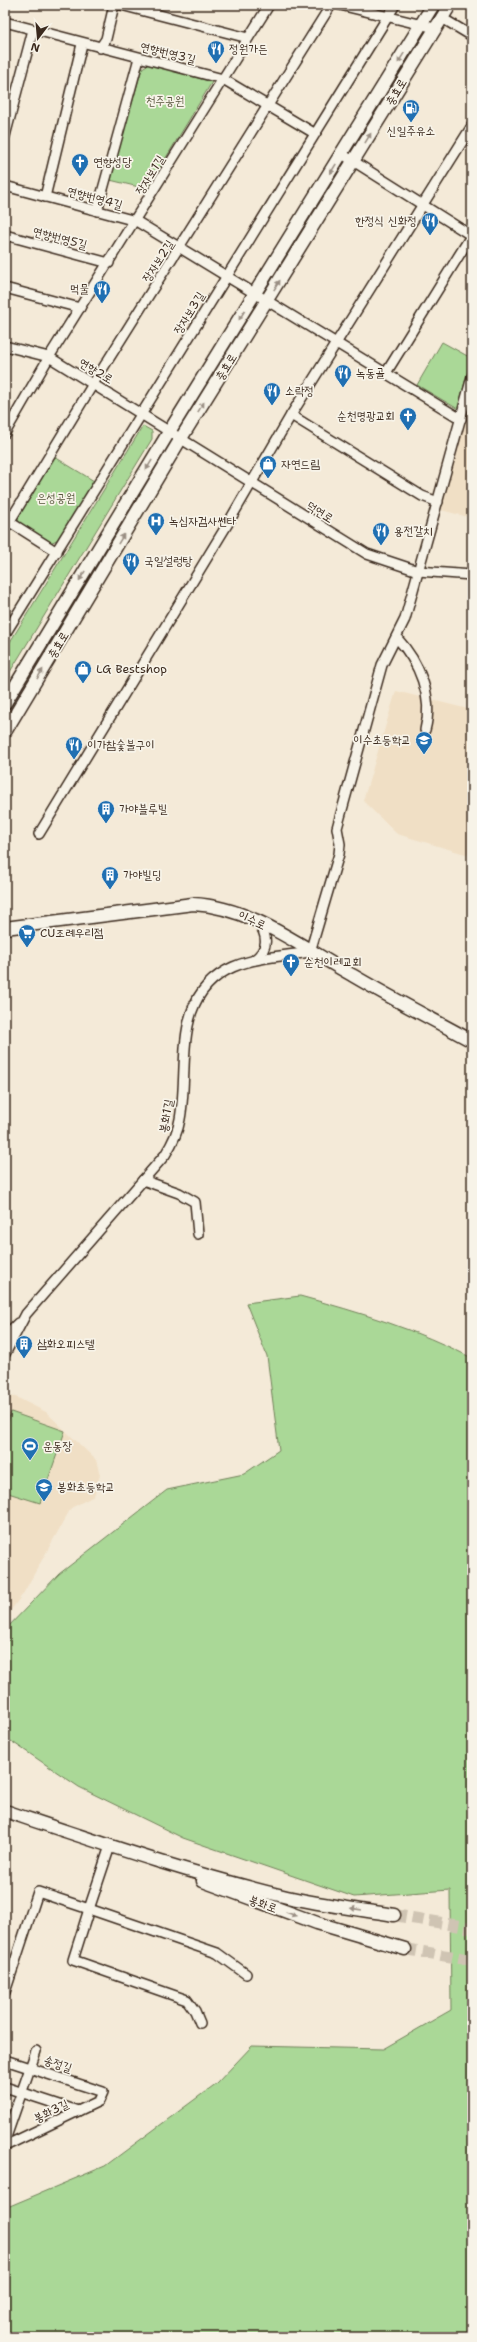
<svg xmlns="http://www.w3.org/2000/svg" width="477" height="2342" viewBox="0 0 477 2342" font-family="'Shantell Sans','Poor Story',sans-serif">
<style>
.built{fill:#f0dfc5}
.green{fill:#aad897;stroke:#72815a}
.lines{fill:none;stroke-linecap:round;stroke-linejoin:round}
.major-tunnel{stroke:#cfc4b3;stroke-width:12;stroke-dasharray:12 6;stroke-linecap:butt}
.minor-casing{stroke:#3b2a1e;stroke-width:12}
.major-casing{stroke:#3b2a1e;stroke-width:15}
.minor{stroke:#f7f3e8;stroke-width:9}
.major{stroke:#f7f3e8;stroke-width:12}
.oneway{fill:#998e83}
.labels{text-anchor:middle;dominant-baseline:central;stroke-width:3.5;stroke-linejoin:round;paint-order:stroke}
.poi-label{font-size:12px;fill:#3b2a1e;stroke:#f7f3e8;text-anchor:start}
.street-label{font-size:12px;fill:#3b2a1e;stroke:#f7f3e8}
.park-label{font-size:12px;fill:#57563c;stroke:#f7f3e8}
</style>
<rect width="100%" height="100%" fill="#f4ead8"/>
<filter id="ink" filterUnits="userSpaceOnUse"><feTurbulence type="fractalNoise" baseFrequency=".025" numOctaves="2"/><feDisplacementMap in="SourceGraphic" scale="8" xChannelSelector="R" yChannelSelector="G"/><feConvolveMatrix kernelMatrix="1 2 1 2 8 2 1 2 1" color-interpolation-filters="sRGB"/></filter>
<g filter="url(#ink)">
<g class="built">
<path d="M472,391V518L441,510Z"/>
<path d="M396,691L472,710V856L397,834L363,801Z"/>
<path d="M5,1396L16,1397L46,1412L96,1460L100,1475L94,1496L71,1508L23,1594L5,1618Z"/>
</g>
<g class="green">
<path d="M149,64L212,82L147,189L110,180L142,68Z"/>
<path d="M442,342L471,358L458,409L417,385Z"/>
<path d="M143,426L152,431V439L5,680V650Z"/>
<path d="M53,456L94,481L59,539L48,544L19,525L18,514Z"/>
<path d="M300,1296C359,1312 418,1330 472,1358V2337H5V2208L105,2166L217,2083L252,2046L383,2049L451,2010L450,1890L354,1897L183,1838L79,1787L5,1737V1630L59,1574L167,1490L244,1474L279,1450L267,1356L246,1303Z"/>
<path d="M11,1412L65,1431L40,1503L5,1492V1430Z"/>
</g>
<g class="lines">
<g class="major-tunnel">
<path d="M394,1915L472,1928"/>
<path d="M405,1949L472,1960"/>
</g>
<g class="minor-casing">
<g id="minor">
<path d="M121,5L248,38"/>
<path d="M340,5L435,28"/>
<path d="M442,18L472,36"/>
<path d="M5,22L223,79L314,133"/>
<path d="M100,48L106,39L114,5"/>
<path d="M5,136L33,30"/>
<path d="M342,154L472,236"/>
<path d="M5,186L136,221L461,419"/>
<path d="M45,197L82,44"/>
<path d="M97,211L139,58"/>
<path d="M5,235L109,263"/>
<path d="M5,288L80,308"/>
<path d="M5,346L49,357L367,554L418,571L472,575"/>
<path d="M386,373L471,236"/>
<path d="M291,415L422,496L438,502"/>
<path d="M5,433L49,357L269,5"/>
<path d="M5,519L57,552"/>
<path d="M5,529L93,384L331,5"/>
<path d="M5,634L395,5"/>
<path d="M397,638C419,662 434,697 425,730"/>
<path d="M39,834L227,525L291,415L472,126"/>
<path d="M254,960C269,949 268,936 258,922"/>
<path d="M143,1180L179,1193L195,1202L198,1234"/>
<path d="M5,1336L18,1323"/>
<path d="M5,1354L26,1314L165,1155C172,1144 178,1132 180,1119C190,1066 170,995 233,967C256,957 285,956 310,952L339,854L340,844L337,828L382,665L405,619L472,377"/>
<path d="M5,1992L38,1892L89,1909L110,1846"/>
<path d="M200,2023L195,2011L187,2000L73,1960L89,1909L217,1953L246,1974"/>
<path d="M5,2060L103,2092L99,2101L5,2146"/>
<path d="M5,2087L78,2111"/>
<path d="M5,2140L36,2051"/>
</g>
</g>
<g class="major-casing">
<g id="major">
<path d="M5,703L169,432L433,5"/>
<path d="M5,732L180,440L450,5"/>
<path d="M5,928L193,904C252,907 301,947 352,975C391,998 432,1019 472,1041"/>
<path d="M5,1811C98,1842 191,1874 287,1897C322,1905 358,1909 394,1915"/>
<path d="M203,1881L317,1923L405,1949"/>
</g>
</g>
<use href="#minor" class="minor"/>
<use href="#major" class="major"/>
</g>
<defs><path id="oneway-solid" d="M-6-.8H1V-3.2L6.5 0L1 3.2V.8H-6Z"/></defs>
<g class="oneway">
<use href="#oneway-solid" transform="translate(401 58) rotate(122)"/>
<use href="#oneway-solid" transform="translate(368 138) rotate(-59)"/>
<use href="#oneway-solid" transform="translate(333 169) rotate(122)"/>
<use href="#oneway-solid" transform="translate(277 285) rotate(-58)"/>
<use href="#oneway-solid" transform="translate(242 315) rotate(122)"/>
<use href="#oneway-solid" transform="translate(201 407) rotate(-58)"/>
<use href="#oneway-solid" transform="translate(149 465) rotate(121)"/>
<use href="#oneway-solid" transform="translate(121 539) rotate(-59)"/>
<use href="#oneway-solid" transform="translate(82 576) rotate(121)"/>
<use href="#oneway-solid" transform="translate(40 674) rotate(-59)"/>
<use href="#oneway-solid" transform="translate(356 1909) rotate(-171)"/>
<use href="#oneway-solid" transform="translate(291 1914) rotate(20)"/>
</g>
</g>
<defs>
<g id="restaurant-pin" transform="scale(0.9)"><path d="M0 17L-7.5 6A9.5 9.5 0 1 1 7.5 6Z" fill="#1f6fb2" stroke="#f7f3e8"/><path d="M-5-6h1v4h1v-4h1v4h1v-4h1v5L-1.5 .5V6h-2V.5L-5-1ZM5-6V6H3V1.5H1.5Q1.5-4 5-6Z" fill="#fff"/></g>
<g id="fuel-pin" transform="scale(0.9)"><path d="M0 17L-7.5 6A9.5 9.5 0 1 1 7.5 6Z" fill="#1f6fb2" stroke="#f7f3e8"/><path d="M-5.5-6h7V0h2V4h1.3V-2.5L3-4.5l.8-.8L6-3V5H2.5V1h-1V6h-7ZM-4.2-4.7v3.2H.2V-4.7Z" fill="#fff"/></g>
<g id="church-pin" transform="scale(0.9)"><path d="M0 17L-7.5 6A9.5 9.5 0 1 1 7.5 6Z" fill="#1f6fb2" stroke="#f7f3e8"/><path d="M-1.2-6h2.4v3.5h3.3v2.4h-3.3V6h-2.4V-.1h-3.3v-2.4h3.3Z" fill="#fff"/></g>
<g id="shop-pin" transform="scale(0.9)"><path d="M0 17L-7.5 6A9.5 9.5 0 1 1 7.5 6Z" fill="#1f6fb2" stroke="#f7f3e8"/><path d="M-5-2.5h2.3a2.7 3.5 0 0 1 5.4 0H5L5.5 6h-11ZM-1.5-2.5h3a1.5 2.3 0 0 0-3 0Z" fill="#fff"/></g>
<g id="hospital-pin" transform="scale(0.9)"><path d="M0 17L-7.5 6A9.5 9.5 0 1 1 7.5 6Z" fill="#1f6fb2" stroke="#f7f3e8"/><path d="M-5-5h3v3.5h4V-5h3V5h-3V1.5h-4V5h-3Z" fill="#fff"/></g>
<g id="school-pin" transform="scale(0.9)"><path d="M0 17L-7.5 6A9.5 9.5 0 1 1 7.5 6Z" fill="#1f6fb2" stroke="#f7f3e8"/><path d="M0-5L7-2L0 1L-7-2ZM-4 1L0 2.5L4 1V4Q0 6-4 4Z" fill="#fff"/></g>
<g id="building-pin" transform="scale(0.9)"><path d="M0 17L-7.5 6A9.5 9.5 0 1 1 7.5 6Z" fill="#1f6fb2" stroke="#f7f3e8"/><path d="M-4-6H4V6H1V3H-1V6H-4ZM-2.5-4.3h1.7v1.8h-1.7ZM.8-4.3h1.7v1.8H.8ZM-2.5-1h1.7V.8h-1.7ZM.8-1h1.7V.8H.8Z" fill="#fff"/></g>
<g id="supermarket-pin" transform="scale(0.9)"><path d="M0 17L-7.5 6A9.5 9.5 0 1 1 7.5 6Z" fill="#1f6fb2" stroke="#f7f3e8"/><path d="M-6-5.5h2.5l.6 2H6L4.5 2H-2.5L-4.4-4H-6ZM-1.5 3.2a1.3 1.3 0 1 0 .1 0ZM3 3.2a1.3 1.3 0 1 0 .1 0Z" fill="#fff"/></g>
<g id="stadium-pin" transform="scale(0.9)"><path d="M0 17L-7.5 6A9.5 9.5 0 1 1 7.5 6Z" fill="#1f6fb2" stroke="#f7f3e8"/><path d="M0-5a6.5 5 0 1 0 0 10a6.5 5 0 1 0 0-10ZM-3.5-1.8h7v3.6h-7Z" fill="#fff"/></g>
</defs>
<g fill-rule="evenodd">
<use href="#restaurant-pin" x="216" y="49"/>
<use href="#fuel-pin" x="411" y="108"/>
<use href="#church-pin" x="80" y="162"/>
<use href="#restaurant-pin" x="430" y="221"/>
<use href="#restaurant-pin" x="102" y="289"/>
<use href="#restaurant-pin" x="343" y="373"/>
<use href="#restaurant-pin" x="272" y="391"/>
<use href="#church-pin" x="408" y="416"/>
<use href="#shop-pin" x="268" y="464"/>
<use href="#hospital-pin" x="156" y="521"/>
<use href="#restaurant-pin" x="381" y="531"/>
<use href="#restaurant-pin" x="131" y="561"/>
<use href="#shop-pin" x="83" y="669"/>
<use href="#school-pin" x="424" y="740"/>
<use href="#restaurant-pin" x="74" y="745"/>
<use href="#building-pin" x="106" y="809"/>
<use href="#building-pin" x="110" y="875"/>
<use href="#supermarket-pin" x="27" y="933"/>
<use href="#church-pin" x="291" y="962"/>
<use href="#building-pin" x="24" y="1344"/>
<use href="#stadium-pin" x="30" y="1446"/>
<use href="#school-pin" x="44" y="1487"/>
</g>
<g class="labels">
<g class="poi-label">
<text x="229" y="49">정원가든</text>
<text x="411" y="131" text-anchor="middle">신일주유소</text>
<text x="93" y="162">연향성당</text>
<text x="417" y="221" text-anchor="end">한정식 신화정</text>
<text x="89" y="289" text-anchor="end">먹물</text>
<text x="356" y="373">녹동골</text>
<text x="285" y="391">소락정</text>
<text x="395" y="416" text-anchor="end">순천명광교회</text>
<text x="281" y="464">자연드림</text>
<text x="169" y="521">녹십자검사쎈타</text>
<text x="394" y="531">용전갈치</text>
<text x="144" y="561">국일설렁탕</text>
<text x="96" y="669">LG Bestshop</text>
<text x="411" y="740" text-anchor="end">이수초등학교</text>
<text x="87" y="745">이가참숯불구이</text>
<text x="119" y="809">가야블루빌</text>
<text x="123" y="875">가야빌딩</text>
<text x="40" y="933">CU조례우리점</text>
<text x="304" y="962">순천이레교회</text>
<text x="37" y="1344">삼화오피스텔</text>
<text x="43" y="1446">운동장</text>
<text x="57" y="1487">봉화초등학교</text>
</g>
<g class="street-label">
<text transform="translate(168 53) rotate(14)">연향번영3길</text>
<text transform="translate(396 92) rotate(-59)">충효로</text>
<text transform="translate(150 175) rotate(-58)">장자보1길</text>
<text transform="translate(95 198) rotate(15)">연향번영4길</text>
<text transform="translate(60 238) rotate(15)">연향번영5길</text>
<text transform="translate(158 261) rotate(-57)">장자보2길</text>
<text transform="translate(189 313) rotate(-58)">장자보3길</text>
<text transform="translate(226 367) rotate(-58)">충효로</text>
<text transform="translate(96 371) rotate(31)">연향2로</text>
<text transform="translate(320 512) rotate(32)">덕연로</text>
<text transform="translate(58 645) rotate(-59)">충효로</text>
<text transform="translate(252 920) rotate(25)">이수로</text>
<text transform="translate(166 1116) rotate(-80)">봉화1길</text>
<text transform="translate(263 1904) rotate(20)">봉화로</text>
<text transform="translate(58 2064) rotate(18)">송정길</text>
<text transform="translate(51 2111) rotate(-26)">봉화3길</text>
</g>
<g class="park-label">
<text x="165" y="101">천주공원</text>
<text x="56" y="498">은성공원</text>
</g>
</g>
<rect width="477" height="2342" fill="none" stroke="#f7f3e8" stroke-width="20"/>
<rect x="10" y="10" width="457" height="2322" fill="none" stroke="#3b2a1e" stroke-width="1.5" filter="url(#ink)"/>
<g transform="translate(38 38) rotate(196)" stroke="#f7f3e8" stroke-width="3" paint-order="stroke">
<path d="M0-3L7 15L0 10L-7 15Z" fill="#3b2a1e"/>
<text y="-6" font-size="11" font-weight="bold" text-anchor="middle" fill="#3b2a1e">N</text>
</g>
</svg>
